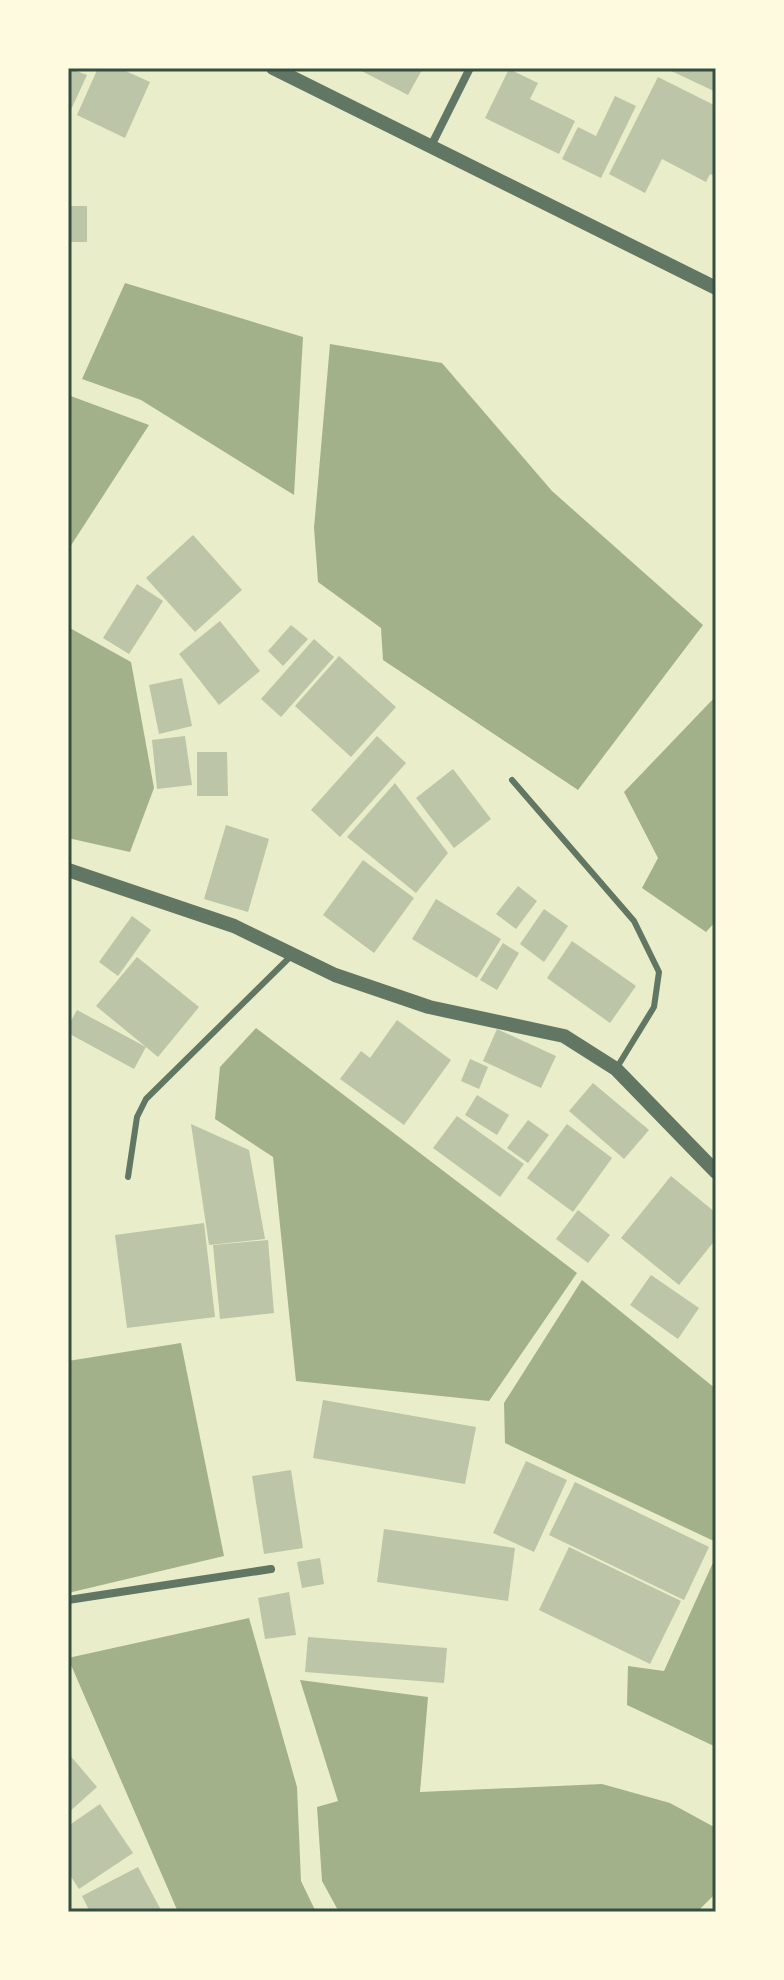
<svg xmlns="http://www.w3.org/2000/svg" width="784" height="1980" viewBox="0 0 784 1980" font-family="Helvetica,sans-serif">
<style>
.water{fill:#a3b18a}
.building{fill:#bcc5a7}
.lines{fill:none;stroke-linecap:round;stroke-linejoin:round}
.service{stroke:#617663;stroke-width:6}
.minor{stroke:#617663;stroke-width:8}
.tertiary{stroke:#617663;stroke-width:14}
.neatline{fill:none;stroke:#344e41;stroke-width:3}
</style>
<rect width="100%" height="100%" fill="#e9edc9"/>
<g class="water">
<path d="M125,283L303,337L294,495L141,400L82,379Z"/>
<path d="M330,344L442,363L552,491L703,625L578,790L383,660L381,628L318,582L314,528Z"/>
<path d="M68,395L149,425L68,550Z"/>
<path d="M68,627L131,662L154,788L130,852L68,838Z"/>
<path d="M716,696V921L706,932L642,888L658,858L624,792Z"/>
<path d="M256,1028L577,1273L489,1401L296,1381L273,1157L215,1119L220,1067Z"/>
<path d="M582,1280L716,1389V1542L505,1443L504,1403Z"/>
<path d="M181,1343L224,1556L68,1593V1361Z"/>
<path d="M716,1556V1747L627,1705L628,1666L664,1671Z"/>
<path d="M249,1618L297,1787L301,1881L316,1912H178L68,1658Z"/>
<path d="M300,1680L428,1697L420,1792L602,1784L670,1803L716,1828V1893L697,1912H339L322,1881L317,1807L338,1801Z"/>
</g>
<g class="building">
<path d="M68,68L87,75L68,116Z"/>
<path d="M98,68H119L150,82L125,138L77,115Z"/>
<path d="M356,68H423L408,95Z"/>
<path d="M665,68H716V92Z"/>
<path d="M509,69L538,83L530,99L575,121L559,154L485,118Z"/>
<path d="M658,77L716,106V177L710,174L706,182L662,159L645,193L609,174Z"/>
<path d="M615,96L636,106L601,178L562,159L578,127L596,136Z"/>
<rect x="68" y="206" width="19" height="36"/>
<path d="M193,535L242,590L195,632L146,578Z"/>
<path d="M137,584L163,601L129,654L103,638Z"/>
<path d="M220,621L260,671L219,705L179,654Z"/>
<path d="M291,625L308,639L283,666L268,651Z"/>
<path d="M314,639L334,657L281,717L261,699Z"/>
<path d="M339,656L396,707L351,757L295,706Z"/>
<path d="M182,678L192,726L159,734L149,685Z"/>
<path d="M185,736L192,785L157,789L152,740Z"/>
<path d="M377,736L406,763L340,837L311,810Z"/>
<path d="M197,752H227L228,796H197Z"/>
<path d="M453,769L491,819L454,848L416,798Z"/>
<path d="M395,783L448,853L416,893L347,837Z"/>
<path d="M226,825L269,839L248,912L204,899Z"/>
<path d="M363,860L414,898L374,953L323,915Z"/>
<path d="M518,886L537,901L516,929L496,914Z"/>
<path d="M436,899L501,939L477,978L412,939Z"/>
<path d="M544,909L568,926L544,962L520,944Z"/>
<path d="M132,916L151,930L118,976L99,962Z"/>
<path d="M572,941L636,986L610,1023L547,978Z"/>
<path d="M503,943L519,953L497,990L480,980Z"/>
<path d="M137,957L199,1007L158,1057L146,1047L134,1069L68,1033V1026L77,1010L146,1047L96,1006Z"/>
<path d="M397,1020L451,1060L404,1125L340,1079L361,1051L370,1058Z"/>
<path d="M497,1029L556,1056L541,1088L483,1061Z"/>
<path d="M470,1059L488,1067L479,1089L461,1081Z"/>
<path d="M593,1083L649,1130L624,1159L569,1111Z"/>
<path d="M477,1095L509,1115L497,1135L465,1115Z"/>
<path d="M457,1116L524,1164L500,1197L433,1148Z"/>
<path d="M528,1120L549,1135L528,1163L507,1148Z"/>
<path d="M191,1124L249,1150L265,1239L209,1245Z"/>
<path d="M567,1124L612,1158L573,1212L527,1178Z"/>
<path d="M671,1176L716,1213V1239L679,1285L621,1238Z"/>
<path d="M578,1210L610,1235L588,1263L556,1239Z"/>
<path d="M204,1223L215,1317L127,1328L115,1235Z"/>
<path d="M268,1240L274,1313L220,1319L213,1245Z"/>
<path d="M651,1275L699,1308L678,1339L630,1305Z"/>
<path d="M323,1400L476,1427L465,1484L313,1458Z"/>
<path d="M526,1461L567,1480L534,1552L493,1533Z"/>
<path d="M291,1470L303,1548L264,1554L252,1476Z"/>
<path d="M575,1482L709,1547L684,1600L549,1535Z"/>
<path d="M384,1529L515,1548L508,1601L377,1582Z"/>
<path d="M569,1547L681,1601L650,1664L539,1610Z"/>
<path d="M320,1558L324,1584L302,1588L297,1562Z"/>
<path d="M289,1592L296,1635L265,1639L258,1598Z"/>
<path d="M308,1637L447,1648L444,1683L305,1672Z"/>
<path d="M68,1753L97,1787L68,1813Z"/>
<path d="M100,1804L133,1853L79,1889L68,1872V1826Z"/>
<path d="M138,1867L162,1912H90L82,1896Z"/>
</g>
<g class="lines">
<g class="service">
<path d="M512,780L634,921L659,972L654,1007L616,1069"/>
<path d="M128,1177L137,1117L146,1099L291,956"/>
</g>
<g class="minor">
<path d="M431,146L470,68"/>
<path d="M68,1600L271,1569"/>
</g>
<g class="tertiary">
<path d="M273,68L716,288"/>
<path d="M68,870L234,926L335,975L429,1007L564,1036L616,1069L716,1172"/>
</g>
</g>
<rect width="784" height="1980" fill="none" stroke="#fefae0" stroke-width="140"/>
<rect x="70" y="70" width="644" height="1840" class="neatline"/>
</svg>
